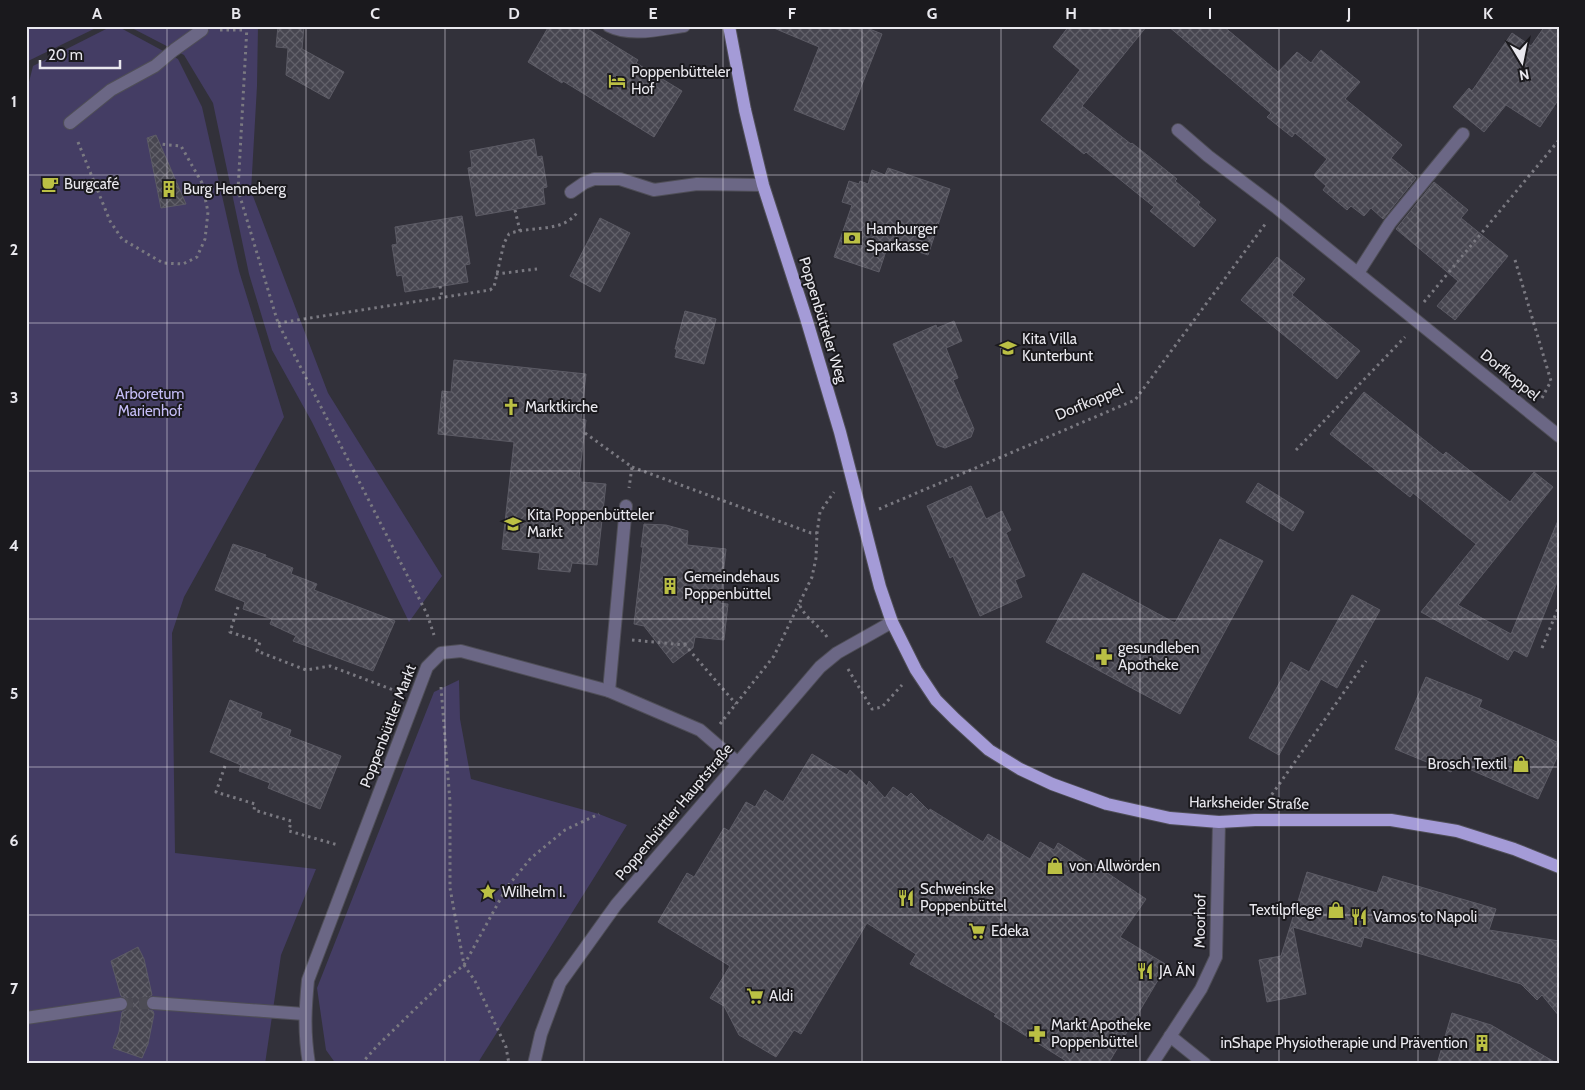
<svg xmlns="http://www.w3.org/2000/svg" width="1585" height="1090" viewBox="0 0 1585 1090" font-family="Cabin,sans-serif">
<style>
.green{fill:#443d64}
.building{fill:url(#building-cross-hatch);stroke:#5c5b65}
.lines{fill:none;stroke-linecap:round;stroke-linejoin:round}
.minor-tunnel{stroke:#4d4c55;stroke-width:12;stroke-dasharray:12 6;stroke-linecap:butt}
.minor-casing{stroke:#4f4e57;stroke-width:14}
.major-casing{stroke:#4f4e57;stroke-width:14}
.path{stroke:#7a7981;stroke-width:3;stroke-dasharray:2.5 4;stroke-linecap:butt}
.minor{stroke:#6b6785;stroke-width:12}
.major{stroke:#a49bd7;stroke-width:12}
.grid{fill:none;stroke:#e9e8ee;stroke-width:1;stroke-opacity:0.55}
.labels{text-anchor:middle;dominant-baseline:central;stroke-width:4;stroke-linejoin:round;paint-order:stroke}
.poi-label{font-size:15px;fill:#e9e8ee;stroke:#1a191d;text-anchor:start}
.street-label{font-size:15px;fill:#e9e8ee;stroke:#1a191d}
.park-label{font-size:15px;fill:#c5bdf6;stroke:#1a191d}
.neatline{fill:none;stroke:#e9e8ee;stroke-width:2}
.grid-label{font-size:16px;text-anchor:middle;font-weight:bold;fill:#e9e8ee}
</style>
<defs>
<pattern id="building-cross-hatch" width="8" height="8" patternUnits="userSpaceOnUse" patternTransform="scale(1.25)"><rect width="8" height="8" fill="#474650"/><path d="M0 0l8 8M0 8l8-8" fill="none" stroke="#62616a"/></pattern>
</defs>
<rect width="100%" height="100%" fill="#32313a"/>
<g class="green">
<path d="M26,26H100L26,62Z"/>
<path d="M112,26H117L178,59L202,107L239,271L284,417L184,597L172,633L175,853L316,869L281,955L265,1064H26V94L33,66Z"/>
<path d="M128,26H258L257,86L251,191L328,393L442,576L409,622L312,422L272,350L249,274L213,103L184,55Z"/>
<path d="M459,680L460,719L471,779L599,814L627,825L479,1061L475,1064H336L326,1050L317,988L434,692Z"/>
</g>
<g class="building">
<path d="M278,26H304L302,49L344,72L329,99L286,75L288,48L276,47Z"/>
<path d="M549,26H583L638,60L636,63L682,91L654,137L563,81L562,83L528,62Z"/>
<path d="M769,26H862L882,34L844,130L794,110L819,47Z"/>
<path d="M1069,26H1147L1082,106L1131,144L1132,143L1177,179L1175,181L1200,202L1198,205L1216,220L1194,247L1150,211L1154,207L1086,152L1084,154L1041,120L1080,70L1053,47Z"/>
<path d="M1168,26H1223L1278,72L1297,52L1311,63L1321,50L1360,82L1345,99L1402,145L1391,158L1416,178L1383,219L1371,208L1364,216L1351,206L1347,210L1323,190L1326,186L1314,175L1327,159L1295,133L1292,137L1267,117L1271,113Z"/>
<path d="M1545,26H1559V99L1540,127L1506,105L1484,132L1453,107L1469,88L1472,91L1512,33L1531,46Z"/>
<path d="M156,135L186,204L161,208L147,138Z"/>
<path d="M534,139L537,157L542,156L547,187L543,188L545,204L476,216L468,168L472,167L470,151Z"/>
<path d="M888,168L950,189L928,255L889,242L879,272L834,257L852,205L842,202L849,181L859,184L860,181L868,184L872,170L885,175Z"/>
<path d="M1434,182L1468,210L1461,218L1508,256L1455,320L1437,306L1458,281L1396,229Z"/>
<path d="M462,216L470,264L465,265L468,282L405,292L402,275L397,276L392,245L397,244L395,227Z"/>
<path d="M600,218L630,233L600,292L570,276Z"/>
<path d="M1277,257L1305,279L1292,295L1360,351L1337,379L1241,300Z"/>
<path d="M685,311L716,319L704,364L675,357L677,349H675Z"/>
<path d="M954,321L962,341L946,348L958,378L953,380L974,429L971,437L945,448L937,445L893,344L936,325L937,328Z"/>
<path d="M454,360L586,374L581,419L586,420L579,478H581V482L606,484L597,565L572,563L570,572L538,569L540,553L502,549L514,442L438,434L442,391L451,392Z"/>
<path d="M1364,392L1443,455L1446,452L1510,502L1534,472L1553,487L1458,605L1511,634L1559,518V577L1527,657L1514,650L1508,660L1421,612L1476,544L1413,493L1410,497L1330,434Z"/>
<path d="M1258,483L1304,512L1293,531L1246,502Z"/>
<path d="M971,486L986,519L1002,511L1011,530L1006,533L1025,576L1015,580L1022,597L980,616L953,556L950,558L927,506Z"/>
<path d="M644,524L666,525L688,531L687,545L726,549L720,603L728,604L724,640L695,637L693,648L673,663L644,626L634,624L643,547H641Z"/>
<path d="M1220,539L1263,561L1180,714L1046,642L1083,573L1175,623Z"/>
<path d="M233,544L266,555L265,557L293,568L291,574L317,584L314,590L395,621L373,671L293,641L296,636L270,624L272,619L243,609L245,602L215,590Z"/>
<path d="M1352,595L1380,610L1337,688L1321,679L1279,755L1249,738L1291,662L1309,672Z"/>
<path d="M1426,677L1482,700L1479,707L1559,743V753L1538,799L1455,763L1451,772L1395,749Z"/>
<path d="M230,700L262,713L260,718L291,730L289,736L341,756L320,809L268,788L270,783L239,771L241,765L210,752Z"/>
<path d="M812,754L847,775L850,770L867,786L869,781L885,798L893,787L907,797L911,793L929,811L930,809L983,842L988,834L1030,859L1040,842L1054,850L1058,843L1090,863L1091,862L1146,899L1120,937L1167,965L1108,1064H1071L994,1016L996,1014L910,964L916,954L867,923L801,1034L794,1030L776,1057L739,1035L724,1006L710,998L730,966L658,922L687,873L694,877L724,828L729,831L746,802L755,807L765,790L783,802Z"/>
<path d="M1307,872L1377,893L1383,876L1496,909L1489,930L1559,941V1016L1542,995L1537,1000L1521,984L1364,937L1361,947L1293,927L1306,994L1267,1002L1259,960L1281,956Z"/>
<path d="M138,947L144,959L152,995L146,999V1006L149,1010L153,1011L154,1014L148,1044L142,1058L113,1048L119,1032L122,1012L126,1010L129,1003L127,999L121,996L111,961Z"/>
<path d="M1452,1013L1491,1025L1558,1064H1437Z"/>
</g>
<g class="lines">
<path class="minor-tunnel" d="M121,1004L153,1003"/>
<g class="minor-casing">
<g id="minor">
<path d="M609,26C631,37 661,29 684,26"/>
<path d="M70,123L111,90L155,66L174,50L202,30"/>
<path d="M1178,130L1208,156L1277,208L1559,436"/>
<path d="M571,192L584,183L594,179H620L654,190L697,184L763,185"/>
<path d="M1358,273L1390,223L1463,134"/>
<path d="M609,691L626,506"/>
<path d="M153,1003L304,1014"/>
<path d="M26,1018L121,1004"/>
<path d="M1170,1036L1205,1064"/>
<path d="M309,1064C304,1032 305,1011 308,980L427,667L441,653L461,651L609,691L700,730L737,762"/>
<path d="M534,1064L541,1034L560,983L616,905L820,667L837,653L892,622"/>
<path d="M1152,1064L1201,989L1216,957L1219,822"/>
</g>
</g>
<g class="major-casing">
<path id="major" d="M729,26L745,110L763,185L806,318L840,432L880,587L892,622L916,670L936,700L955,719L989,750L1020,769L1052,784L1107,804L1170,818L1219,822L1255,820H1391L1457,831L1514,849L1559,867"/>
</g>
<g class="path">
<path d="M247,26L238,190L278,323L427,614L434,635"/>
<path d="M220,30H246"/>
<path d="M78,142L110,221L122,239L163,263L183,264L197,257L205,239L208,212L202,183L181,146L159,144"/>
<path d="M515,210L520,231"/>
<path d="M1515,260L1551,381L1542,398"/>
<path d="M496,274L537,269"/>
<path d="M440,286L442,297"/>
<path d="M1424,302L1559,140"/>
<path d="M278,323L490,290L494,287L504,243L509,234C530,225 564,234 578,211"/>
<path d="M585,433L632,467L629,488"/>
<path d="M1296,450L1405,337"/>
<path d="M632,467L811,533H817"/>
<path d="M879,509L1135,400L1266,223"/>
<path d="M238,607L230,632L260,642L257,651L306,670L330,666L396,691"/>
<path d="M827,637C818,624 806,619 799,604L812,577L816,558L817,533L820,512L834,492"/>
<path d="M632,640L685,645L736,704"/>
<path d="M685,645V640"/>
<path d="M1542,648L1559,606"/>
<path d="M848,669L872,709L882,707L902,685"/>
<path d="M441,687L450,802V888L464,965L475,981L506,1047L509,1064"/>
<path d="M720,724L774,656L799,604"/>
<path d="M225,766L216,792L255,804L254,810L291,821L289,831L338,845"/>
<path d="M1268,800L1366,661"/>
<path d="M361,1064L378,1045L444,981L464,965L507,887L531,858L565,830L599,814"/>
</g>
<use href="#minor" class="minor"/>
<use href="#major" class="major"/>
</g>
<path class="grid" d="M167,26V1064M306,26V1064M445,26V1064M584,26V1064M723,26V1064M862,26V1064M1001,26V1064M1140,26V1064M1279,26V1064M1418,26V1064M26,175H1559M26,323H1559M26,471H1559M26,619H1559M26,767H1559M26,915H1559"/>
<defs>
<g id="hotel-bare" transform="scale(1.35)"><path d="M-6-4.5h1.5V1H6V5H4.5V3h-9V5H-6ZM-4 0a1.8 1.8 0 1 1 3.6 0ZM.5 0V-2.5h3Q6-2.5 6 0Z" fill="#bbc044" stroke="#1a191d" stroke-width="2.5" paint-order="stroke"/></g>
<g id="cafe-bare" transform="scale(1.35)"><path d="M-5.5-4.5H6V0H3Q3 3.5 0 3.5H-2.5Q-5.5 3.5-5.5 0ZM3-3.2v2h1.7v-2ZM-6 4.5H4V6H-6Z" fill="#bbc044" stroke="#1a191d" stroke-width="2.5" paint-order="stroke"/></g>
<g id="building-bare" transform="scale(1.35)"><path d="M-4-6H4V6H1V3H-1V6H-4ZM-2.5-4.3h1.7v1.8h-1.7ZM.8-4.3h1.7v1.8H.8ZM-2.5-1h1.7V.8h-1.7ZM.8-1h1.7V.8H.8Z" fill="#bbc044" stroke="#1a191d" stroke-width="2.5" paint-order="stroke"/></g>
<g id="bank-bare" transform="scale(1.35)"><path d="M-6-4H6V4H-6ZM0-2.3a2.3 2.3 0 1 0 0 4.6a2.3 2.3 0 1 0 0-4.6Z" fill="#bbc044" stroke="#1a191d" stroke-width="2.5" paint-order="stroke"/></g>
<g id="school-bare" transform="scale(1.35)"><path d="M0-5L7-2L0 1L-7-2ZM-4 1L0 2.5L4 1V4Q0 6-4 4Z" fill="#bbc044" stroke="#1a191d" stroke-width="2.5" paint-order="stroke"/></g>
<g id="church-bare" transform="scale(1.35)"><path d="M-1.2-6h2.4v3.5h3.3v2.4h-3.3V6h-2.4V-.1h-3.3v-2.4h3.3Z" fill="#bbc044" stroke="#1a191d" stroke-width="2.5" paint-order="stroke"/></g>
<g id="pharmacy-bare" transform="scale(1.35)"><path d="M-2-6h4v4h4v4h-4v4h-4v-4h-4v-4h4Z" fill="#bbc044" stroke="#1a191d" stroke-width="2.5" paint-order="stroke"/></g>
<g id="shop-bare" transform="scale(1.35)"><path d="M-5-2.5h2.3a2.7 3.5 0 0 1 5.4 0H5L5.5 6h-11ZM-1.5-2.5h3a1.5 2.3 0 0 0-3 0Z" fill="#bbc044" stroke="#1a191d" stroke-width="2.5" paint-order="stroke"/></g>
<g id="sight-bare" transform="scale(1.35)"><path d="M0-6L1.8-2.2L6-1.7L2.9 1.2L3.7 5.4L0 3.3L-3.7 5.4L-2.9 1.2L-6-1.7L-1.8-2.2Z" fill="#bbc044" stroke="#1a191d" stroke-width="2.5" paint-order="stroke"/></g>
<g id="restaurant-bare" transform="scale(1.35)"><path d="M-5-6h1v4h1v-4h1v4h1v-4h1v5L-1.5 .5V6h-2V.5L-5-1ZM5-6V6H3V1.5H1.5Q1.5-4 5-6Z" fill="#bbc044" stroke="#1a191d" stroke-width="2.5" paint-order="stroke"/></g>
<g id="supermarket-bare" transform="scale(1.35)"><path d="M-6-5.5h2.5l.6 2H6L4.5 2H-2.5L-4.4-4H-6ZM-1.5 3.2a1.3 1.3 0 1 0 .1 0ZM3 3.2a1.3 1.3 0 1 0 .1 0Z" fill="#bbc044" stroke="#1a191d" stroke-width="2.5" paint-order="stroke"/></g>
</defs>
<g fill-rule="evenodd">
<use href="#hotel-bare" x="617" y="81"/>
<use href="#cafe-bare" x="50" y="184"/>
<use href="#building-bare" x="169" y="189"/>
<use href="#bank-bare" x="852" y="238"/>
<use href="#school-bare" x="1008" y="348"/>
<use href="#church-bare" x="511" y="407"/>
<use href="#school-bare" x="513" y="524"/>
<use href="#building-bare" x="670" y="586"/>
<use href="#pharmacy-bare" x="1104" y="657"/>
<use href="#shop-bare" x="1521" y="764"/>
<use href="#shop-bare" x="1055" y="866"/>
<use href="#sight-bare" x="488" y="892"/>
<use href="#restaurant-bare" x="906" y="898"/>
<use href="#shop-bare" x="1336" y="910"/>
<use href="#restaurant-bare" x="1359" y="917"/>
<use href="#supermarket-bare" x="977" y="931"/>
<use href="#restaurant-bare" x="1145" y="971"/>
<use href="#supermarket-bare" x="755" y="996"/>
<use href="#pharmacy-bare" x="1037" y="1034"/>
<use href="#building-bare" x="1482" y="1043"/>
</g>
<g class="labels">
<g class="poi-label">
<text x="631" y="72">Poppenbütteler<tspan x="631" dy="17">Hof</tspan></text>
<text x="64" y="184">Burgcafé</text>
<text x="183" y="189">Burg Henneberg</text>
<text x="866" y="229">Hamburger<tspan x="866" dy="17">Sparkasse</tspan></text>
<text x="1022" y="339">Kita Villa<tspan x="1022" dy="17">Kunterbunt</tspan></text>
<text x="525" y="407">Marktkirche</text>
<text x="527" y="515">Kita Poppenbütteler<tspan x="527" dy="17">Markt</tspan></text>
<text x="684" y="577">Gemeindehaus<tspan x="684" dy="17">Poppenbüttel</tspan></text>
<text x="1118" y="648">gesundleben<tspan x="1118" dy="17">Apotheke</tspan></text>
<text x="1507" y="764" text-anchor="end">Brosch Textil</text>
<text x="1069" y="866">von Allwörden</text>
<text x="920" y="889">Schweinske<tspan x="920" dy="17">Poppenbüttel</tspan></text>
<text x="502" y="892">Wilhelm I.</text>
<text x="1322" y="910" text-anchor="end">Textilpflege</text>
<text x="1373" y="917">Vamos to Napoli</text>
<text x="991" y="931">Edeka</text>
<text x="1159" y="971">JA ĂN</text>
<text x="769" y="996">Aldi</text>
<text x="1051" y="1025">Markt Apotheke<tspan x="1051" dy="17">Poppenbüttel</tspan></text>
<text x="1468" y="1043" text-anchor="end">inShape Physiotherapie und Prävention</text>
</g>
<g class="street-label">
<text transform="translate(823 320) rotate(73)">Poppenbütteler Weg</text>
<text transform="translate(1510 375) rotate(39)">Dorfkoppel</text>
<text transform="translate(1089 402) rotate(-23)">Dorfkoppel</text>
<text transform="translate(388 726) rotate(-69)">Poppenbüttler Markt</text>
<text transform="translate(1249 803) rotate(1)">Harksheider Straße</text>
<text transform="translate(674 812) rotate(-50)">Poppenbüttler Hauptstraße</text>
<text transform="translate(1200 921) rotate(-89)">Moorhof</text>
</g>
<g class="park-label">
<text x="150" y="394">Arboretum<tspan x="150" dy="17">Marienhof</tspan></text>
</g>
</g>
<rect width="1585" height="1090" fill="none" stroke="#1a191d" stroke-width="55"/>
<g transform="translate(1522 62) rotate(170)" stroke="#1a191d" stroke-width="4" paint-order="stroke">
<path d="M0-4L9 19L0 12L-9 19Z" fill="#e9e8ee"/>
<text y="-8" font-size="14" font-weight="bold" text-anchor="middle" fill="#e9e8ee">N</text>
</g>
<path d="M40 60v8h80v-8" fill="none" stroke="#e9e8ee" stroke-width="2.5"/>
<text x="48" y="60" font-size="15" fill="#e9e8ee" stroke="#1a191d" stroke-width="4" paint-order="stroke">20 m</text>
<rect x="28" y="28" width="1530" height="1034" class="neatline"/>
<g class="grid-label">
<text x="97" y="19">A</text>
<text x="236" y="19">B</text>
<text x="375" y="19">C</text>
<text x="514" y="19">D</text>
<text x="653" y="19">E</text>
<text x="792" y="19">F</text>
<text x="932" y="19">G</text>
<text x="1071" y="19">H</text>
<text x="1210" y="19">I</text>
<text x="1349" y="19">J</text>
<text x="1488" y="19">K</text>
<text x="14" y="107">1</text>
<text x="14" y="255">2</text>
<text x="14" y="403">3</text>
<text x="14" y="551">4</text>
<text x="14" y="699">5</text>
<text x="14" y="846">6</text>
<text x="14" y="994">7</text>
</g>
</svg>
